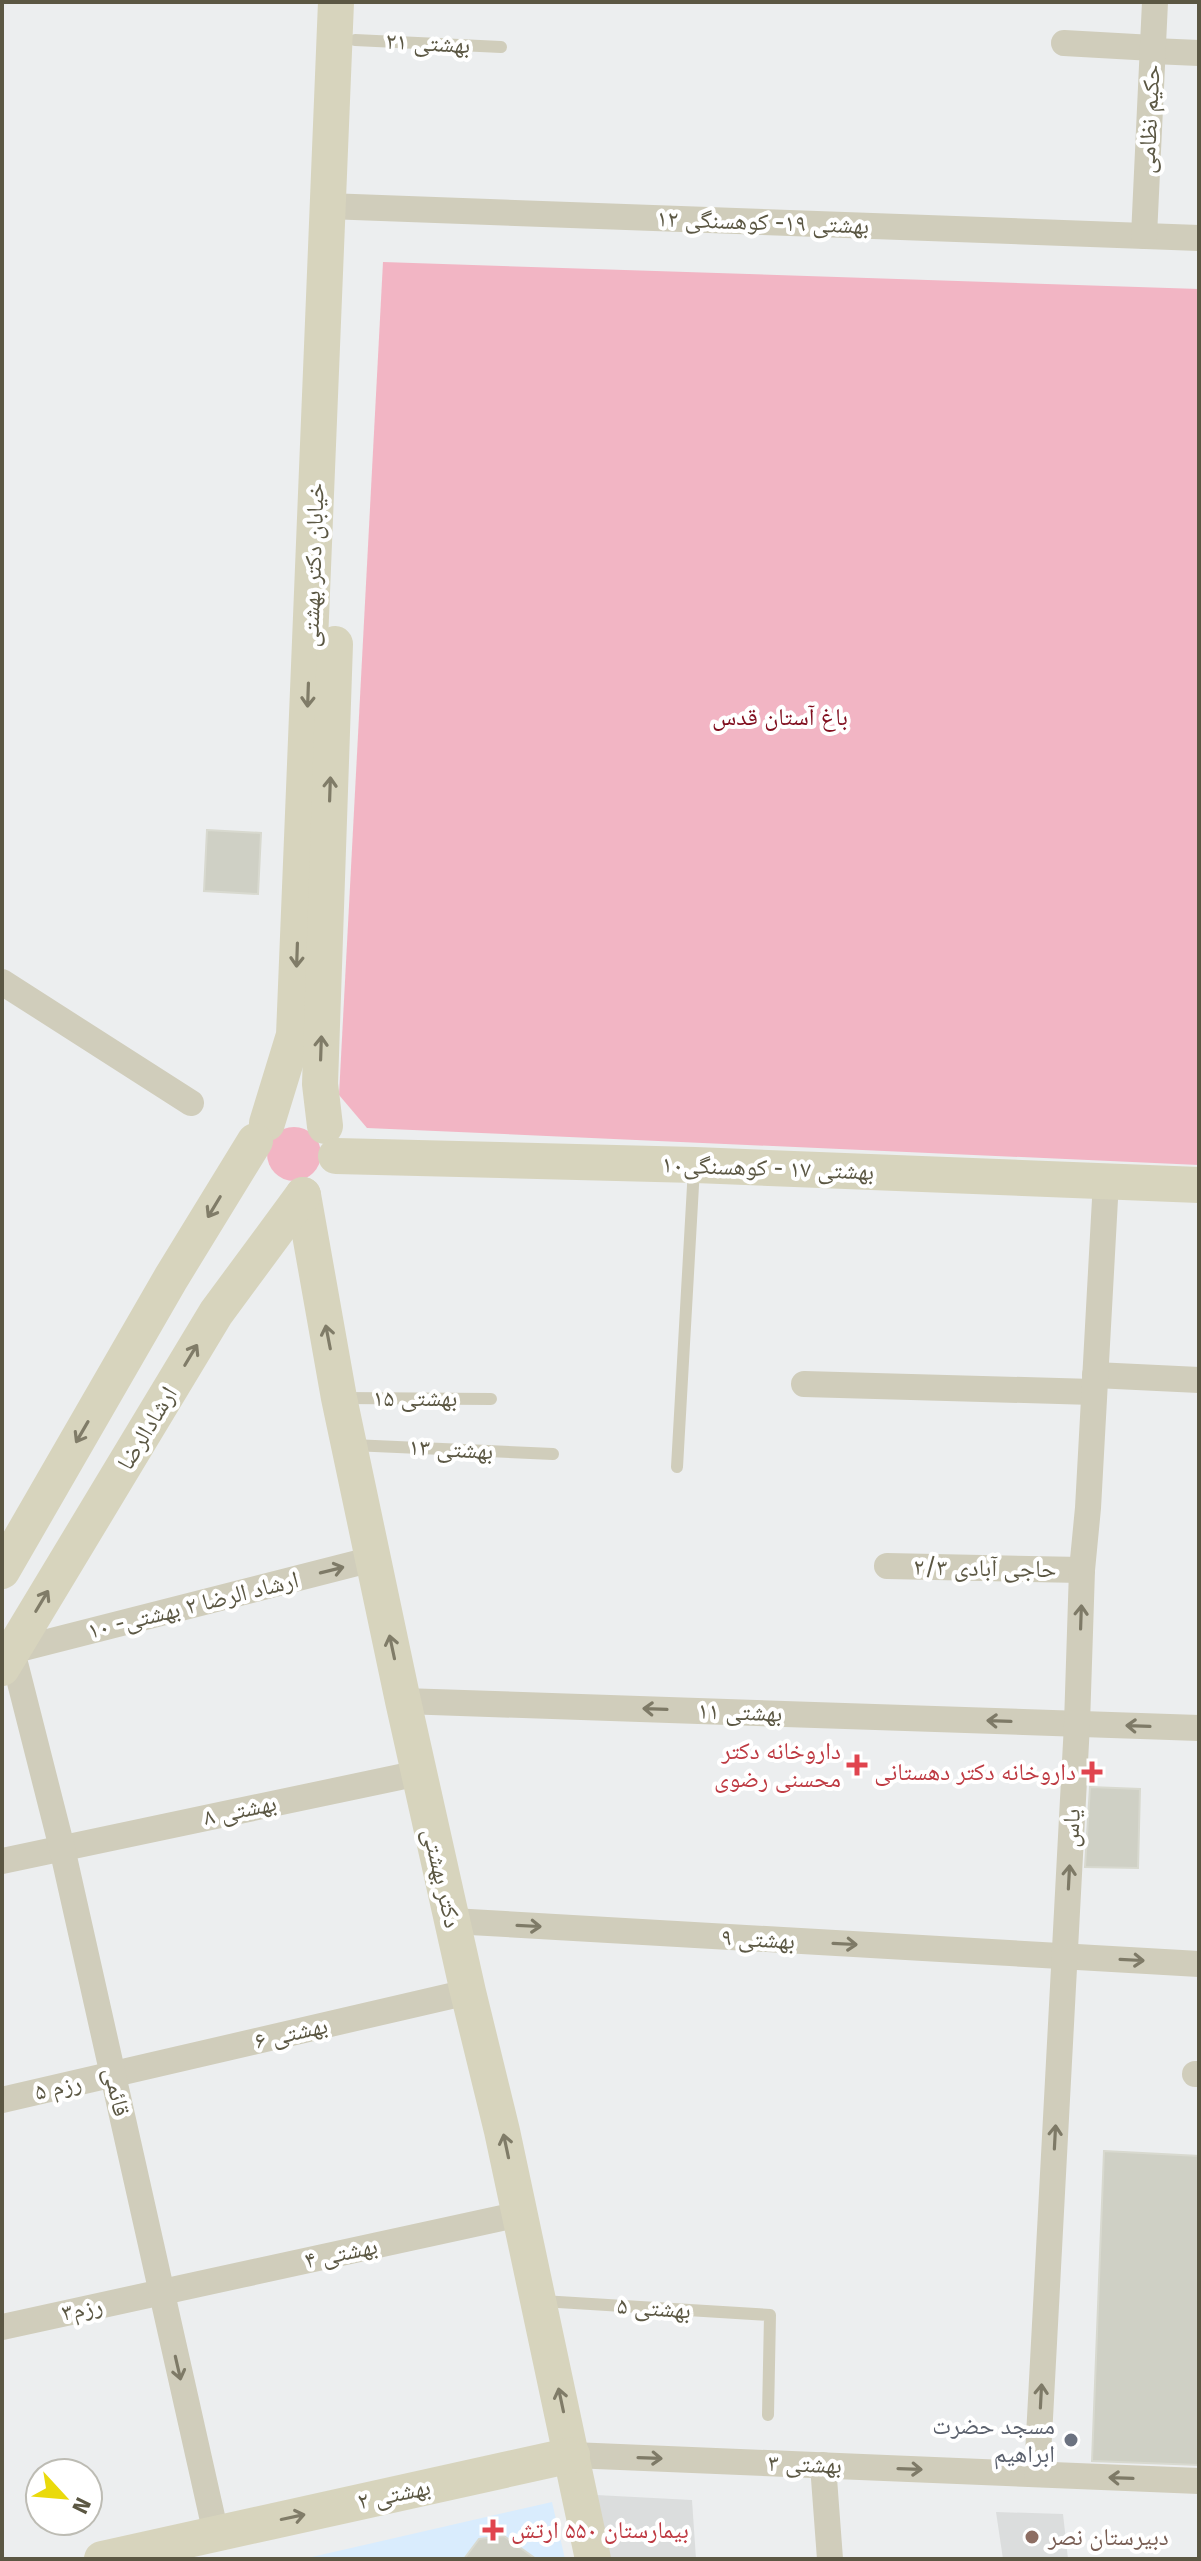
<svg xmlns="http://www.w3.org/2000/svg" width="1201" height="2561" viewBox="0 0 1201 2561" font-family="'Fira Sans','Noto Naskh Arabic',sans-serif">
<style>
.education{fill:#dbdddd}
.medical{fill:#d9ecfd}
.green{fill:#f2b5c4}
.building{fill:#cfd0c5;stroke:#d8d9cf;stroke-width:2}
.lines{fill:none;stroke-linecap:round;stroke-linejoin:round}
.lane{stroke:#d0cdbb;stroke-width:12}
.street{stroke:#d0cdbb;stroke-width:26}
.secondary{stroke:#d7d4bd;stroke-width:36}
.oneway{stroke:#807c68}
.oneway2{stroke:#7e7a67}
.health-dot{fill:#e0444e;stroke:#fff;stroke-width:3}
.worship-dot{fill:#6b7280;stroke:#fff;stroke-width:3}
.education-dot{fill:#8d6e63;stroke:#fff;stroke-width:3}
.labels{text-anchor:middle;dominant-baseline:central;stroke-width:8;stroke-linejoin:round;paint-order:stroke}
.street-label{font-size:24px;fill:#5b5743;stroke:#fff}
.park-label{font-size:24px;fill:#810f1f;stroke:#fff}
.health-label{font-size:24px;fill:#be3a42;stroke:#fff;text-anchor:end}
.worship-label{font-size:24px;fill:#5b616d;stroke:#fff;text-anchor:end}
.education-label{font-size:24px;fill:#785e54;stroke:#fff;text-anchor:start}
</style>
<rect width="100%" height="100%" fill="#eceeef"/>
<g class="education">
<path d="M596,2495L692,2500L696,2559H609Z"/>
<path d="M996,2512L1063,2514L1068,2559H1003Z"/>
</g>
<path class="medical" d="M552,2502L565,2559H303Z"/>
<g class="green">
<path d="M383,262L1199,289V1165L367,1128L339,1095Z"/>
<circle cx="294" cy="1154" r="27"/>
</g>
<g class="building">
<path d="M207,830L261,833L258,894L204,891Z"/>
<path d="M1090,1787L1140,1789L1138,1868L1085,1867Z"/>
<path d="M1104,2151L1199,2156V2465L1092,2461Z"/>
<path d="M504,2536L536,2559H464L479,2539Z"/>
</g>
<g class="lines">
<g class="lane">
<path d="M355,40L501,47"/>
<path d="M342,1398L491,1399"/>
<path d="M352,1445L553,1454"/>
<path d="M677,1467L694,1168"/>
<path d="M542,2301L770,2315L768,2415"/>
</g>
<g class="street">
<path d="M1064,43L1153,48"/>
<path d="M1153,51L1199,53"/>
<path d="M327,206L1199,238"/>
<path d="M1144,236L1155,2"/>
<path d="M2,982L191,1103"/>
<path d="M1095,1375L1199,1380"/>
<path d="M804,1384L1093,1392"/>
<path d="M887,1566L1082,1570"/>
<path d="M403,1701L1199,1728"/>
<path d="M2,1861L419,1773"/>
<path d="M452,1921L1199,1964"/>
<path d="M1195,2074H1199"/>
<path d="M2,2100L468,1992"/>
<path d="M2,2327L520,2214"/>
<path d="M572,2455L1199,2481"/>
<path d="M823,2465L830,2559"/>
<path d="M1037,2474L1077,1724L1082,1570L1088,1508L1106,1181"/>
<path d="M216,2534L62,1848L12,1651L373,1559"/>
</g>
<g class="secondary">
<path d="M267,1123L294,1035L336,2"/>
<path d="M325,1126L320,1084L335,644"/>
<path d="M336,1156L695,1165L1199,1185"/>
<path d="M303,1195L339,1398L403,1701L468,1992L502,2131L593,2559"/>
<path d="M2,1571L171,1278L255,1141"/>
<path d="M2,1668L216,1313L303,1195"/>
<path d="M102,2559L572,2455"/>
</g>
</g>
<defs><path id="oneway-shaft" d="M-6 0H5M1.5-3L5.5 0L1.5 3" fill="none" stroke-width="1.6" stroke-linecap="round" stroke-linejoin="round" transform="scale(2)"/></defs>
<g class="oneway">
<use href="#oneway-shaft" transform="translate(308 695) rotate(92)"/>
<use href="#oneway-shaft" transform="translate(330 789) rotate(-88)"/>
<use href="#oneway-shaft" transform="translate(297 955) rotate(92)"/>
<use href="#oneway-shaft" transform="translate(321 1048) rotate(-88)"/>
<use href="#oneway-shaft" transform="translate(214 1207) rotate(121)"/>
<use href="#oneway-shaft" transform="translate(328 1337) rotate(-101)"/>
<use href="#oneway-shaft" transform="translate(191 1355) rotate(-59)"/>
<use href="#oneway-shaft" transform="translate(82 1432) rotate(120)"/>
<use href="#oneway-shaft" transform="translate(42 1601) rotate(-59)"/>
<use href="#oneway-shaft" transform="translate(392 1647) rotate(-102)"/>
<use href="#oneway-shaft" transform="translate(506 2146) rotate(-102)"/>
<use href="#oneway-shaft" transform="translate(561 2400) rotate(-102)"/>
<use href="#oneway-shaft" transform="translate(293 2517) rotate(-12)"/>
</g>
<g class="oneway2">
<use href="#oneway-shaft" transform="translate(332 1570) rotate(-14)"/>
<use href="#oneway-shaft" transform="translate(1081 1617) rotate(-88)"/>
<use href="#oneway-shaft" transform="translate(655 1709) rotate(-178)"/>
<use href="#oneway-shaft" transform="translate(999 1721) rotate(-178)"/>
<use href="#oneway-shaft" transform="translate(1138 1726) rotate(-178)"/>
<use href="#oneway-shaft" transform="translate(1069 1877) rotate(-87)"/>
<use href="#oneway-shaft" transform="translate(529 1926) rotate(3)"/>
<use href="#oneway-shaft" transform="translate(845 1944) rotate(3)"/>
<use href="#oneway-shaft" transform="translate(1132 1960) rotate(3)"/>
<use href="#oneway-shaft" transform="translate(1055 2137) rotate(-87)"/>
<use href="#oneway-shaft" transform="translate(178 2368) rotate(77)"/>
<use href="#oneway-shaft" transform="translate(1041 2396) rotate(-87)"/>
<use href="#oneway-shaft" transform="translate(650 2458) rotate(2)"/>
<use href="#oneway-shaft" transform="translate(910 2469) rotate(2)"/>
<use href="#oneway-shaft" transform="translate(1121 2478) rotate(-178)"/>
</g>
<g class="health-dot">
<path d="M853 1753h8v8h8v8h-8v8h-8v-8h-8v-8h8z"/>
<path d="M1088 1760h8v8h8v8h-8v8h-8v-8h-8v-8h8z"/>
<path d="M489 2518h8v8h8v8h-8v8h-8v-8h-8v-8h8z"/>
</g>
<circle class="worship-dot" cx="1071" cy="2440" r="8"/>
<circle class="education-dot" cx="1032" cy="2537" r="8"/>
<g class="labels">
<g class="street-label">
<text transform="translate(428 43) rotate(3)">بهشتی ۲۱</text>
<text transform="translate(1149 119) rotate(-87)">حکیم نظامی</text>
<text transform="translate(763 222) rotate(2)">بهشتی ۱۹- کوهسنگی ۱۲</text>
<text transform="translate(313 565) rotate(-88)">خیابان دکتر بهشتی</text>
<text transform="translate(768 1168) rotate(2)">بهشتی ۱۷ - کوهسنگی۱۰</text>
<text x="415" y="1398">بهشتی ۱۵</text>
<text transform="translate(147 1428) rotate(-59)">ارشادالرضا</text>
<text transform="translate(451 1449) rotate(3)">بهشتی ۱۳</text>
<text transform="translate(985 1568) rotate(1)">حاجی آبادی ۲/۳</text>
<text transform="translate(193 1605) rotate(-14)">ارشاد الرضا ۲ بهشتی- ۱۰</text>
<text transform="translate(740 1712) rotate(2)">بهشتی ۱۱</text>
<text transform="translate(240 1810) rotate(-12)">بهشتی ۸</text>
<text transform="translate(1071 1828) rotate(-87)">یاس</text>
<text transform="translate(442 1878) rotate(77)">دکتر بهشتی</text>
<text transform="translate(758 1939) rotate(3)">بهشتی ۹</text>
<text transform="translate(291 2033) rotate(-13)">بهشتی ۶</text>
<text transform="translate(58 2087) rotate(-13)">رزم ۵</text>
<text transform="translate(117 2092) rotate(78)">قائمی</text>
<text transform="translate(341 2253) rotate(-12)">بهشتی ۴</text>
<text transform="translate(654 2308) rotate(4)">بهشتی ۵</text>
<text transform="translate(82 2309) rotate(-12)">رزم۳</text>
<text transform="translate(805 2464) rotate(2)">بهشتی ۳</text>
<text transform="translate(394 2494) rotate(-12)">بهشتی ۲</text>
</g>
<g class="park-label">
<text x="780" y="717">باغ آستان قدس</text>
</g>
<g class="health-label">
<text x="841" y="1751">داروخانه دکتر<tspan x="841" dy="28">محسنی رضوی</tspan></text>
<text x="1076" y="1772">داروخانه دکتر دهستانی</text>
<text x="511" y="2530" text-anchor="start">بیمارستان ۵۵۰ ارتش</text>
</g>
<g class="worship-label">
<text x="1055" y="2426">مسجد حضرت<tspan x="1055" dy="28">ابراهیم</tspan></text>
</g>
<g class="education-label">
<text x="1048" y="2537">دبیرستان نصر</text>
</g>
</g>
<rect width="1201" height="2561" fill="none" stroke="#5b5743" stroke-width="8"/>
<g transform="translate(64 2497) rotate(116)"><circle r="38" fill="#ffffff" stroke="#bdbcb4" stroke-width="2"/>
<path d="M0-6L14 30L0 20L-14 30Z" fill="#eada0b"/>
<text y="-12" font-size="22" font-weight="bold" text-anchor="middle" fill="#5b5743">N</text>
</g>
</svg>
